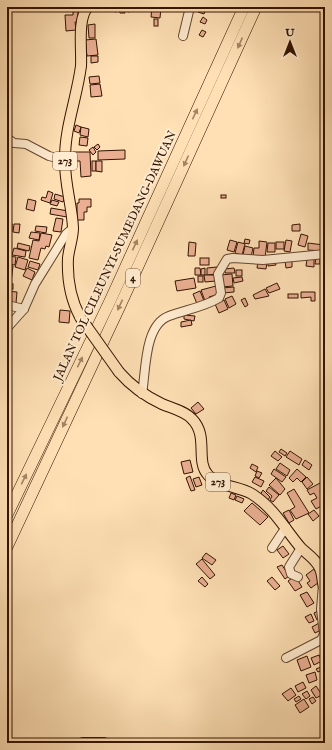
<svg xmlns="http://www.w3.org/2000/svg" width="332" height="750" viewBox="0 0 332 750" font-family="'IM FELL English',serif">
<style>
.building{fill:#eaaf92;stroke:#321301}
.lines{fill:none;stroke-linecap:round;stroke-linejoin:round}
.minor-casing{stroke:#65462e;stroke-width:10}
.major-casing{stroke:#321301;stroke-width:12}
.highway-casing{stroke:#321301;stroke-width:12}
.minor{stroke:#ffebcf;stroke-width:8}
.major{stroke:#ffe0b5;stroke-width:10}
.highway{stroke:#ffe0b5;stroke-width:11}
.major-bridge-casing{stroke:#321301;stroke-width:12;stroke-linecap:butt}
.major-bridge{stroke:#ffe0b5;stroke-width:10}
.oneway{fill:#a38464}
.labels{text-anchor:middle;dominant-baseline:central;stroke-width:4;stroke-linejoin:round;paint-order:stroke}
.shield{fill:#ffebcf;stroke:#70543f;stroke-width:1}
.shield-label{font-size:11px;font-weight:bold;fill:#321301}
.street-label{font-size:12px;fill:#321301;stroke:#ffebcf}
</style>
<rect width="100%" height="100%" fill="#ffe0b5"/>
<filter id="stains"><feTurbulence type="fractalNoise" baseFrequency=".005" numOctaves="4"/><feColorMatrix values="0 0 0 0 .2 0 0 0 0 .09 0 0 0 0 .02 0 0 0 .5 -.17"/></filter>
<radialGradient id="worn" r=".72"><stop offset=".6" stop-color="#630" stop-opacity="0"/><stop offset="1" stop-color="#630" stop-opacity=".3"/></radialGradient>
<g class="building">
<path d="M114,7H126V10H124L125,13H120L119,11L115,12Z"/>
<path d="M127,7H136V10L128,12Z"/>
<path d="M152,7H161L160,18L151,17Z"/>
<path d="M200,7H207L204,14L198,12Z"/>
<path d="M78,11V22H75L76,30L66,31L65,15H73V12Z"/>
<path d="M203,17L207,20L205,24L200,22Z"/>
<rect x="154" y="19" width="4" height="7"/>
<path d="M95,24V38H89L88,25Z"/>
<path d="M202,30L206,32L203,37L199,35Z"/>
<path d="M96,39L98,55L87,56L85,40Z"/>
<path d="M91,56H98V62L91,63Z"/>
<path d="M99,76L100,83L90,84L89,77Z"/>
<path d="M100,84L102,96L91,97L90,85Z"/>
<path d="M76,125L81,127L79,133L74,131Z"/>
<path d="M81,127L89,129L88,137L80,135Z"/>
<path d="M80,137L88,138L87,146L79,145Z"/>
<path d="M98,144L100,147L97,150L94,147Z"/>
<path d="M93,147L96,152L93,155L89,150Z"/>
<path d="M125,150V159L98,160V151Z"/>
<path d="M73,152H90L91,176L81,177L80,161H74Z"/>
<rect x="92" y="161" width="4" height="10"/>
<path d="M96,161H102V172L96,171Z"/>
<path d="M48,191L53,193L50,203L41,200L42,197L46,198Z"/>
<path d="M55,194L65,197L63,202L54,199Z"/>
<rect x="221" y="195" width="5" height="3"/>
<path d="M28,199L36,201L34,211L26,209Z"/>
<path d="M79,199H91V207H87V212H84V220H77V203H79Z"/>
<path d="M52,200L59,202L57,206L50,204Z"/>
<path d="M51,208L68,211L67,217L50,214Z"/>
<path d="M56,218L63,219L61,232L53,231Z"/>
<rect x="7" y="224" width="5" height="7"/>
<path d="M14,224H20L19,233L13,232Z"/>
<path d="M300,224V231H292V225Z"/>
<path d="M36,226L47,227L46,233L35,231Z"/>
<path d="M31,232L40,233L39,240L29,238Z"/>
<path d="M41,233L52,235L49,247L46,246L45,249L41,248L38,260L29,258L33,240L39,241Z"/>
<path d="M301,234L308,236L305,247L298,245Z"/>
<path d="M245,239L250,240L249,244L244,243Z"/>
<path d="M230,240L237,242L234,252L227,250Z"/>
<path d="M286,240L292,241L290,252L284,251Z"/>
<path d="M259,241L267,242L265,258L253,257L254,248H259Z"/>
<path d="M189,242L196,243L195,256H188Z"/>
<path d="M238,242L245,244L242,255L235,253Z"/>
<rect x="276" y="242" width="8" height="7"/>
<path d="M18,243L30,246L29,251L17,248Z"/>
<path d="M268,243H275V252H267Z"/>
<path d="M308,243L324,245V251L308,250Z"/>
<path d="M245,246L253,248L251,257L243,255Z"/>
<path d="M14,248L26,251L25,257L12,255Z"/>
<path d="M7,256L16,257L15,265L7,264Z"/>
<path d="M18,257L28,260L25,270L15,267Z"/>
<path d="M316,257H320V264H315Z"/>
<rect x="200" y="258" width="9" height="7"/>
<path d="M307,259H314V267L306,266Z"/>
<rect x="322" y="260" width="3" height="9"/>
<path d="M30,261L40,264L38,270L28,267Z"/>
<path d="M258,261L267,262L266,269L257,268Z"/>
<path d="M275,261L276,265L268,266V262Z"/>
<path d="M285,261H292V267L286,268Z"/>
<path d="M7,265L13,266L11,283H7Z"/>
<path d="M217,267L218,274L207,275V268Z"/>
<path d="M27,268L35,272L32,280L23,276Z"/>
<path d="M195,268H200L201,275H195Z"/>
<path d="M205,268V275H201V269Z"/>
<path d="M234,268L235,273H225V269Z"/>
<rect x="236" y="270" width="6" height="6"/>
<path d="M232,274L233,286L221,287L220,275Z"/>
<path d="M204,275H216V281L205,282Z"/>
<rect x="198" y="276" width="5" height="6"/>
<path d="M242,277L243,281L234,283L233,278Z"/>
<path d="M194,278L196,288L177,291L175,281Z"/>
<path d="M277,283L280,289L269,293L266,288Z"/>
<rect x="7" y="284" width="6" height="5"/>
<path d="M216,286L219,294L209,297L210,300L205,301L201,290Z"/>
<path d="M234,287V292L223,293L222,288Z"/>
<path d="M265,289L269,296L255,299L253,295Z"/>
<path d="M7,291L17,292L16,303L7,302Z"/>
<path d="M200,291L204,301L197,304L193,294Z"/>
<path d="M301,292H315V301H311V297L301,298Z"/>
<rect x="288" y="294" width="10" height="4"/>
<path d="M232,296L236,304L229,308L225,299Z"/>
<path d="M245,298L248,305L245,307L241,300Z"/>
<path d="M224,300L228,309L219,313L215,304Z"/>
<path d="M60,310L70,311L69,323L59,322Z"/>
<rect x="323" y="313" width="2" height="7"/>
<path d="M184,315L195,316L194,321L184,319Z"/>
<path d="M191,320L192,325L181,327V322Z"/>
<path d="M198,402L204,409L196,414L191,408Z"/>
<path d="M281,449L287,453L285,456L279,452Z"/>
<path d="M275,451L282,457L278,461L271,456Z"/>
<path d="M290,451L302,459L299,465L286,457Z"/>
<path d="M190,460L193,472L184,474L181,462Z"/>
<path d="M305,460L312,465L309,470L302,465Z"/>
<path d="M280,463L290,470L287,476L276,469Z"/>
<path d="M252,464L258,467L256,472L250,468Z"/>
<path d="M274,469L286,477L282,482L271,474Z"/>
<path d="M297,469L306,477L301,482L297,478L293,482L289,478Z"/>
<path d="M257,471L262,473L259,478L255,476Z"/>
<path d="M190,476L195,490L191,491L186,478Z"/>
<path d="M199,477L202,485L196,487L193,479Z"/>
<path d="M255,477L264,481L261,487L252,482Z"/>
<path d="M307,477L313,484L307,489L302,482Z"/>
<path d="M276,478L285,489L280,495L269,485Z"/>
<path d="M320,483L323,489L320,491L325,504L316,509L311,501L317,498L314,493L310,495L307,490Z"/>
<path d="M269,487L279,495L273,502L270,500L272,496L266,491Z"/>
<path d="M294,489L309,513L296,519L290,510L295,507L287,493Z"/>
<path d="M263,490L270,497L267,501L260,495Z"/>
<path d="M231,493L236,495L234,500L229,498Z"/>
<path d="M237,496L244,499L242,503L235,500Z"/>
<path d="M252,503L268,517L260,525L244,511Z"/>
<path d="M289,510L294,520L289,523L283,513Z"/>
<path d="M314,510L319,516L313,521L308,514Z"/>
<path d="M283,546L289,554L283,558L277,550Z"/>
<path d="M206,553L216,560L212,565L202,558Z"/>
<path d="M202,559L215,575L210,579L196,564Z"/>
<path d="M282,565L289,576L285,579L277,567Z"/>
<path d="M314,569L322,580L311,588L307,583L310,581L306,575Z"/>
<path d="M295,576L302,587L295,591L288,581Z"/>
<path d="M202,577L208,584L205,587L198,581Z"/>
<path d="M272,577L280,586L275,590L267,581Z"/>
<path d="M307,592L314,603L307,607L300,595Z"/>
<path d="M318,611L322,618L317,620L314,613Z"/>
<path d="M311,614L314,621L309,623L305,617Z"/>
<path d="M319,623L323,629L315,633L312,627Z"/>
<path d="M319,655L322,661L314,665L311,658Z"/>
<path d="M307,656L311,667L301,671L297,660Z"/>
<path d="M321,667L323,670L318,672L316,669Z"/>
<path d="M315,672L317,680L309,683L306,675Z"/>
<path d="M303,682L306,688L298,692L295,686Z"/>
<path d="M316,686L322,695L316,698L311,690Z"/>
<path d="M291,688L296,695L288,701L282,694Z"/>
<path d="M307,691L310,696L306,699L302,694Z"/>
<path d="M299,696L301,699L296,702L294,699Z"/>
<path d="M313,697L316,701L312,704L309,699Z"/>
<path d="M304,699L309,707L300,713L295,705Z"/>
</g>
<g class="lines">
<g class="minor-casing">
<g id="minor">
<path d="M183,36L190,7"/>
<path d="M7,138L14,143L26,144L49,156L65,160"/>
<path d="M7,305L24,309"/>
<path d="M7,328L24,309L35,284L66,234L73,228"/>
<path d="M142,394C146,371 144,325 169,316C185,310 204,307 219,298L221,293L218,274L227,259L233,258L263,260L325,254"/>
<path d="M272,548L286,527"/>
<path d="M298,577L291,574L289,567L301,548"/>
<path d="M286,658L321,640L324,634L321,609L323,585"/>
</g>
</g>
<g class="major-casing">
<g id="major">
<path d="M80,317C70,298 67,279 68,258C69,248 73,238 73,228C72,205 64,182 65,158C65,127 77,97 81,66C82,50 77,18 88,7"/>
<path d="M119,372C132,387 145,396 162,404C171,408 185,411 192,419C209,436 195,461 208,475C219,487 239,486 252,494C275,509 284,528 301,548C306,553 314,558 318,565C324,573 321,582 325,590"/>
<path d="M83,743H104"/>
</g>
</g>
<g class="highway-casing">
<g id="highway">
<path d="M7,515L110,301L244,7"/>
<path d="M7,547L119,308L256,7"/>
</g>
</g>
<use href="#minor" class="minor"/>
<use href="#major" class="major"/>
<use href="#highway" class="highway"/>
<g class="major-bridge-casing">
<path id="major-bridge" d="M80,317L119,372"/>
</g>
<use href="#major-bridge" class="major-bridge"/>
</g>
<defs><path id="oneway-solid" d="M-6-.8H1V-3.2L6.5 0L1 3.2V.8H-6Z"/></defs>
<g class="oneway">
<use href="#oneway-solid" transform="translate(240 43) rotate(114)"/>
<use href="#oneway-solid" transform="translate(195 114) rotate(-65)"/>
<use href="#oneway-solid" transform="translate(186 161) rotate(114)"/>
<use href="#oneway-solid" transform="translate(135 245) rotate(-65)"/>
<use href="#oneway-solid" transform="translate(120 305) rotate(115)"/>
<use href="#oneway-solid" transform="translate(80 362) rotate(-64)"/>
<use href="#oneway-solid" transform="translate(65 422) rotate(115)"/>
<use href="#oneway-solid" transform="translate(24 479) rotate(-64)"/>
</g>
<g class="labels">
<g class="shield">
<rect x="53" y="152" width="24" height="18" rx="3"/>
<rect x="126" y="269" width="14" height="18" rx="3"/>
<rect x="206" y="473" width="24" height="18" rx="3"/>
</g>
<g class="shield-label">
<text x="65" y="161">273</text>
<text x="133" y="278">4</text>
<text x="218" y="482">273</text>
</g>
<g class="street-label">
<text transform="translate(115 256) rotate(-65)">JALAN TOL CILEUNYI–SUMEDANG–DAWUAN</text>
</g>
</g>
<rect width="332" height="750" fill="none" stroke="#ffe0b5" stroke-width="24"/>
<rect x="8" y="8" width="316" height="734" fill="none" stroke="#321301" stroke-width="2"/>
<rect x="12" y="12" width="308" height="726" fill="none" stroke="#321301"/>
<g transform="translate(290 42)" stroke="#ffebcf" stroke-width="3" paint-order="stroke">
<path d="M0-3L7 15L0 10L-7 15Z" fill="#321301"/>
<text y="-6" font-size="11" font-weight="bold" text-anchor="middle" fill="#321301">U</text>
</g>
<rect width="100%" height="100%" filter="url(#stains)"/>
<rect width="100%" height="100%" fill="url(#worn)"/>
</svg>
